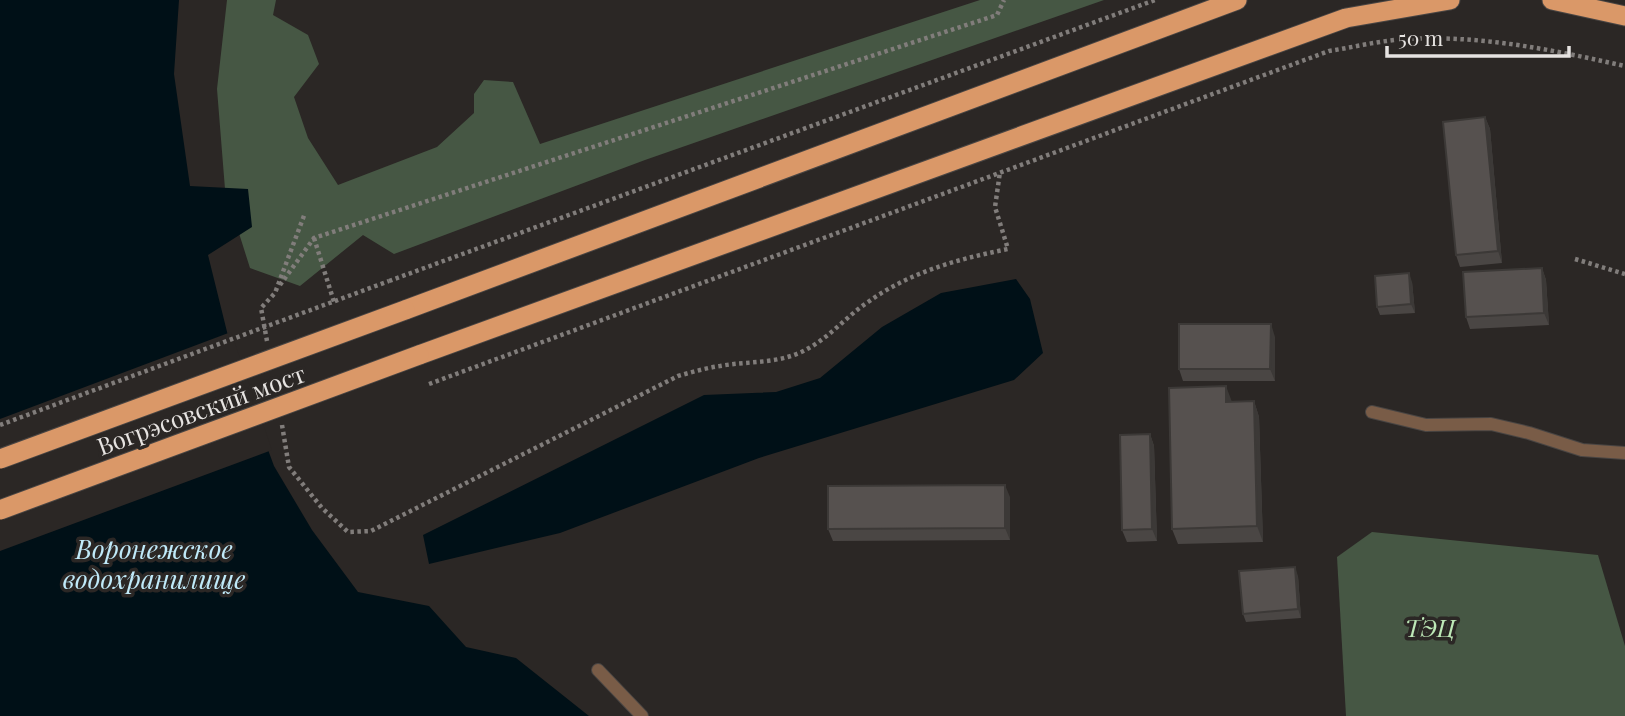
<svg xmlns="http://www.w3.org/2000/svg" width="1625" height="716" viewBox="0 0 1625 716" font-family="'Playfair Display',serif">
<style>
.green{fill:#465744}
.water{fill:#001017}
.pier{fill:#2b2725}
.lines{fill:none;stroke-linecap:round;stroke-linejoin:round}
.service-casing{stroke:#494543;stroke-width:14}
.trunk-casing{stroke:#494543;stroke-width:21}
.path{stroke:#817d7b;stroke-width:4.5;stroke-dasharray:3.5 3.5;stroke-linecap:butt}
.service{stroke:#795c47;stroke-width:12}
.trunk{stroke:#da9868;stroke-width:19}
.trunk-bridge-casing{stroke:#494543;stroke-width:21;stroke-linecap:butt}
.path-bridge{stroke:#817d7b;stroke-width:4.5;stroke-dasharray:3.5 3.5;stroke-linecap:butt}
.trunk-bridge{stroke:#da9868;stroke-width:19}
.wall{fill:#4a4644}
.shaded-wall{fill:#3c3937}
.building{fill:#56514f;stroke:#3c3937;stroke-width:2}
.labels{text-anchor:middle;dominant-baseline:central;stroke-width:7;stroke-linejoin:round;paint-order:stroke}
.street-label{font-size:24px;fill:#e6e3e1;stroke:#2b2725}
.park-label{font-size:24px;font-style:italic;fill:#bde8b7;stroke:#2b2725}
.water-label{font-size:26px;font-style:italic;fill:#c0eaf9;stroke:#2b2725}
</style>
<rect width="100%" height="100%" fill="#2b2725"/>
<g class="green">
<path d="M227,0H276L273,15L308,35L319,64L294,97L308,138L338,185L437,147L474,113V94L484,80L513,82L540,144L980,0H1104L645,160L394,254L363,235L300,286L250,268L225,189L217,89Z"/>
<path d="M1372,532L1598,555L1625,646V716H1346L1337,557Z"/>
</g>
<g class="water">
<path d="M0,0H179L174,74L190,186L248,189L252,227L208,255L232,352L274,466L312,530L358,592L429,606L466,647L516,658L589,716H0Z"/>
<path d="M1016,279L1030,299L1043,353L1014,380L759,458L560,533L429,564L423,535L704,395L776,392L820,378L882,327L941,293Z"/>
</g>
<path class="pier" d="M231,332L272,450L0,551V419Z"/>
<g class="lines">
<g class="service-casing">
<g id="service">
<path d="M1372,412L1426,425L1491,424L1529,433L1582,450L1625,453"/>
<path d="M598,670L642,716"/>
</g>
</g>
<g class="trunk-casing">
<g id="trunk">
<path d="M1552,0L1625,16"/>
<path d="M405,310L1237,0"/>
<path d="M419,355L1346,18L1450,0"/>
</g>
</g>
<g class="path">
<path d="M314,238L334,302"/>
<path d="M1575,259L1625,274"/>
<path d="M389,281L1155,0"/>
<path d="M280,285L314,238L997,15L1004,0"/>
<path d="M267,341L261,308L275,293L305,213"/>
<path d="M429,384L1329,51C1355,47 1382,40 1408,39C1482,35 1553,50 1625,66"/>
<path d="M282,425L289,467L322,508L348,532L371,531L678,376C692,372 706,368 720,366C747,361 773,364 799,353C827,341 844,318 868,302C910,272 958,259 1008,249L995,207L1000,172"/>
</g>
<use href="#service" class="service"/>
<use href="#trunk" class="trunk"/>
<g class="trunk-bridge-casing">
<g id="trunk-bridge">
<path d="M0,459L405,310"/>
<path d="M0,510L419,355"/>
</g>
</g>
<path class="path-bridge" d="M0,425L389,281"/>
<use href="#trunk-bridge" class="trunk-bridge"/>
</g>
<g class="wall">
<path d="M1485,117L1490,129L1502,263L1460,267L1456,255Z"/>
<path d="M1542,268L1546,280L1549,325L1470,329L1466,317Z"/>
<path d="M1412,282L1415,313L1380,315L1377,307Z"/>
<path d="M1275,337V381H1183L1179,369Z"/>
<path d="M1254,401L1259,417L1263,542L1178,544L1172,529L1232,402Z"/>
<path d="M1150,434L1154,446L1157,541L1127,542L1122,530Z"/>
<path d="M1010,497V540L833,541L828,529Z"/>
<path d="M1298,576L1301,618L1246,622L1243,614Z"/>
</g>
<g class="shaded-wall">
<path d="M1485,117L1490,129L1502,263L1498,251Z"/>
<path d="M1542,268L1546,280L1549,325L1544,313Z"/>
<path d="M1409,273L1412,282L1415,313L1411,304Z"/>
<path d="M1271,324L1275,337V381L1270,369Z"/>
<path d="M1226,386L1232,402H1226Z"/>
<path d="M1254,401L1259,417L1263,542L1257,526Z"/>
<path d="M1150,434L1154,446L1157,541L1152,529Z"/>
<path d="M1005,485L1010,497V540L1005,528Z"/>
<path d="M1295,567L1298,576L1301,618L1298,609Z"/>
</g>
<g class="building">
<path d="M1485,117L1498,251L1456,255L1443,122Z"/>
<path d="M1542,268L1544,313L1466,317L1463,272Z"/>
<path d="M1409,273L1411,304L1377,307L1375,276Z"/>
<path d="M1179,324H1271L1270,369H1179Z"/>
<path d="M1226,386V402L1254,401L1257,526L1172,529L1169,388Z"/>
<path d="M1150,434L1152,529L1122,530L1120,435Z"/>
<path d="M1005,485V528L828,529V486Z"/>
<path d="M1295,567L1298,609L1243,614L1239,571Z"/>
</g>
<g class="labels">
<g class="street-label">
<text transform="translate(201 409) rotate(-20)">Вогрэсовский мост</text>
</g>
<g class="park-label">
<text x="1430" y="627">ТЭЦ</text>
</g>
<g class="water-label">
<text x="154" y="548">Воронежское<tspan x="154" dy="30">водохранилище</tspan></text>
</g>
</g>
<path d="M1387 46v10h182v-10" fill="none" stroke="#e6e3e1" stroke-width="3.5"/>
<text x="1398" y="46" font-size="21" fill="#e6e3e1" stroke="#2b2725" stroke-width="5" paint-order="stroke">50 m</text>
</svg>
